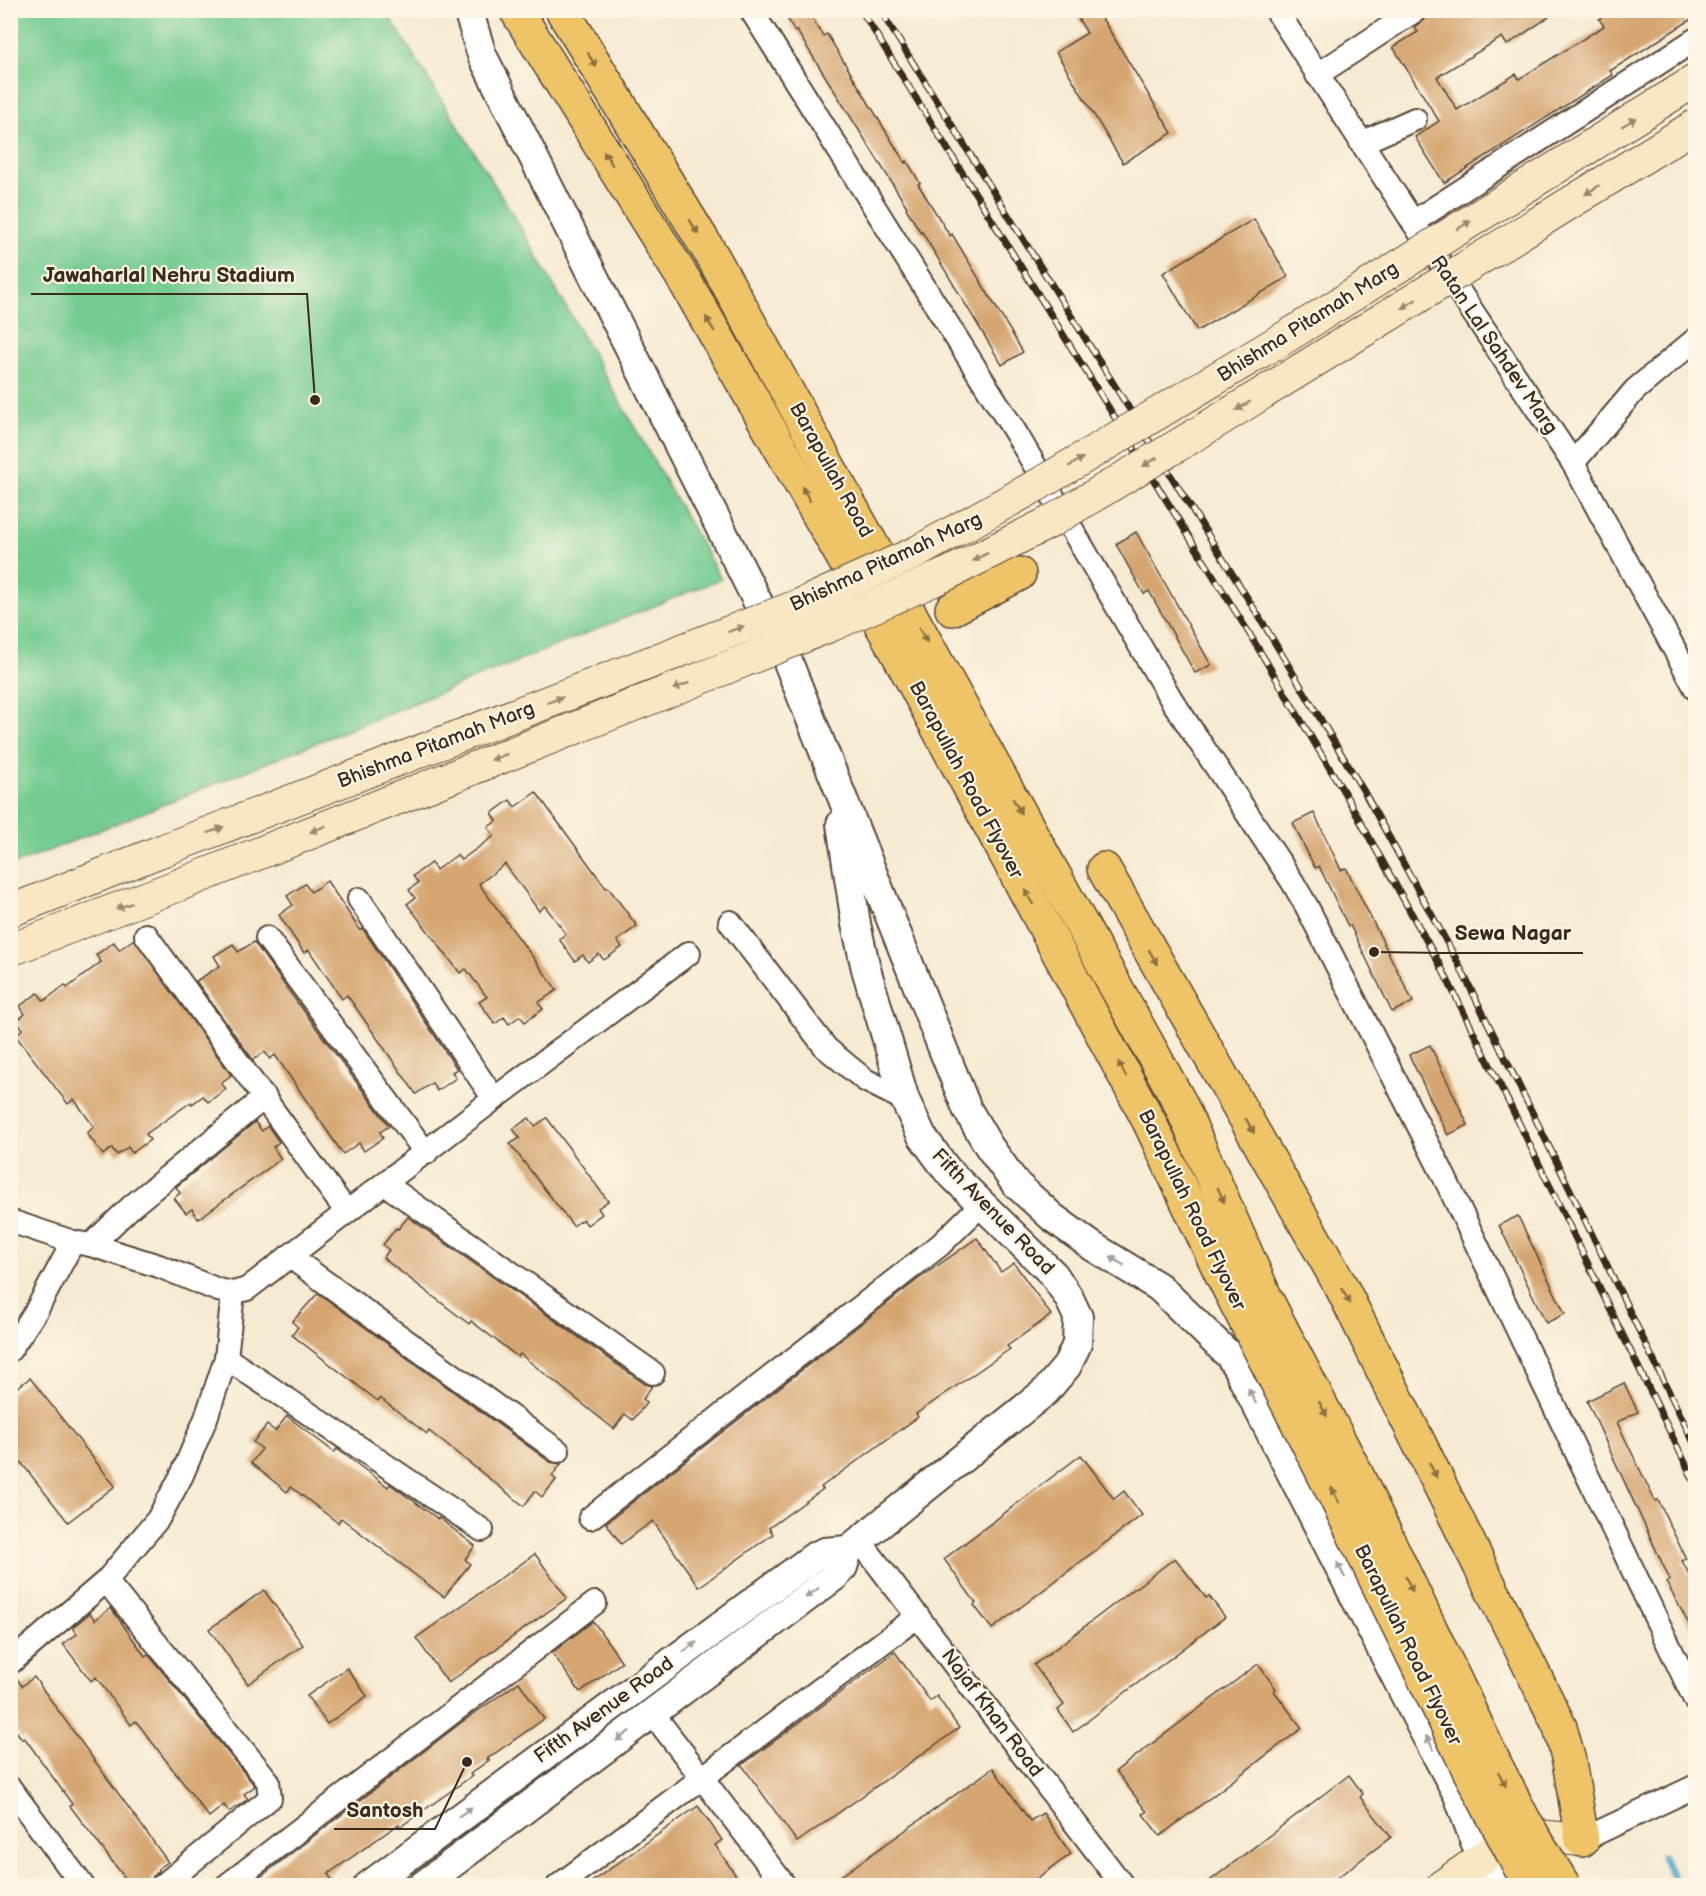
<svg xmlns="http://www.w3.org/2000/svg" width="1706" height="1896" viewBox="0 0 1706 1896" font-family="'Balsamiq Sans',sans-serif">
<style>
.green{fill:#74cc91;stroke:#587b58;stroke-width:1.5}
.lines{fill:none;stroke-linecap:round;stroke-linejoin:round}
.stream{stroke:#52a7ce;stroke-width:7}
.building{fill:#d5a671}
.minor-casing{stroke:#574739;stroke-width:26}
.tertiary-casing{stroke:#574739;stroke-width:32}
.secondary-casing{stroke:#574739;stroke-width:34}
.trunk-casing{stroke:#574739;stroke-width:36}
.minor{stroke:#fff;stroke-width:22}
.tertiary{stroke:#fff;stroke-width:28}
.secondary{stroke:#f9e7c3;stroke-width:32}
.trunk{stroke:#efc469;stroke-width:33}
.rail-casing{stroke:#3b2a1e;stroke-width:7}
.rail{stroke:#fcf5e5;stroke-width:4.5;stroke-dasharray:14;stroke-linecap:butt}
.secondary-bridge-casing{stroke:#574739;stroke-width:34;stroke-linecap:butt}
.trunk-bridge-casing{stroke:#574739;stroke-width:36;stroke-linecap:butt}
.secondary-bridge{stroke:#f9e7c3;stroke-width:32}
.trunk-bridge{stroke:#efc469;stroke-width:33}
.oneway{fill:#8c6f40}
.oneway2{fill:#9a8870}
.oneway3{fill:#a79f9a}
.labels{text-anchor:middle;dominant-baseline:central;stroke-width:4.5;stroke-linejoin:round;paint-order:stroke}
.street-label{font-size:20px;fill:#3b2a1e;stroke:#fcf5e5}
.leader{fill:none;stroke:#3b2a1e;stroke-width:2}
.callout-dot{fill:#3b2a1e;stroke:#fcf5e5;stroke-width:2}
.callout-label{font-size:21px;text-anchor:middle;font-weight:bold;fill:#3b2a1e;stroke:#fcf5e5;stroke-width:4.5;stroke-linejoin:round;paint-order:stroke}
</style>
<rect width="100%" height="100%" fill="#fcf5e5"/>
<filter id="ink" filterUnits="userSpaceOnUse"><feTurbulence type="fractalNoise" baseFrequency=".0167" numOctaves="2"/><feDisplacementMap in="SourceGraphic" scale="12" xChannelSelector="R" yChannelSelector="G"/><feConvolveMatrix kernelMatrix="1 2 1 2 8 2 1 2 1" color-interpolation-filters="sRGB"/></filter>
<filter id="wash" filterUnits="userSpaceOnUse"><feTurbulence type="fractalNoise" baseFrequency=".008" numOctaves="4" result="noise"/><feDisplacementMap in="SourceGraphic" scale="24" xChannelSelector="R" yChannelSelector="G"/><feGaussianBlur stdDeviation="1.35" result="paint"/><feColorMatrix in="noise" values="0 0 0 0 0 0 0 0 0 0 0 0 0 0 0 0 0 1.4 0 .05"/><feComposite in="paint" operator="in"/></filter>
<g filter="url(#wash)">
<rect width="100%" height="100%" fill="#f6ead2"/>
<path class="green" d="M11,10L386,11L517,221L721,579L11,866Z"/>
<g class="lines">
<path class="stream" d="M1663,1856L1677,1886"/>
</g>
<g id="blocks">
<g class="building">
<path d="M783,10H808L823,36L827,34L905,163L907,161L920,183L918,184L950,236L952,234L1023,352L1002,365L922,232L921,233L906,208L907,207L797,31L795,32Z"/>
<path d="M1073,10H1097L1172,133L1123,163L1056,52L1087,33Z"/>
<path d="M1438,10H1559L1507,45L1502,37L1437,77L1457,110L1516,74L1519,79L1604,26L1599,19L1612,10H1695V17L1610,71L1613,75L1444,183L1415,137L1439,121L1393,47L1418,32L1414,27Z"/>
<path d="M1254,219L1288,277L1197,331L1163,273Z"/>
<path d="M1136,532L1211,665L1195,673L1149,591L1144,594L1116,544Z"/>
<path d="M536,792L606,888L608,887L637,926L617,941L622,947L604,960L599,954L588,962L583,955L575,961L559,939L566,934L545,906L539,911L505,864L479,884L557,990L538,1003L543,1009L525,1022L520,1016L509,1024L504,1017L495,1024L479,1002L487,997L466,969L460,973L407,904L415,898L409,890L418,883L413,876L431,863L436,870L457,855L461,860L494,836L488,827L497,821L492,813L510,800L515,807Z"/>
<path d="M1314,813L1341,870L1346,868L1413,1002L1392,1012L1350,925L1348,926L1319,866L1315,868L1293,823Z"/>
<path d="M327,881L360,930L363,929L457,1069L452,1072L456,1078L437,1091L432,1083L416,1094L347,995L342,999L309,950L304,953L279,915L293,905L287,896L305,884L311,892Z"/>
<path d="M134,939L231,1075L221,1083L226,1089L208,1102L203,1096L192,1104L191,1102L146,1134L150,1140L132,1153L128,1147L117,1155L112,1148L103,1155L87,1133L94,1127L74,1099L68,1104L15,1035L23,1029L16,1021L25,1014L20,1006L38,993L44,1001L65,985L67,988L101,962L96,955L114,942L119,950Z"/>
<path d="M254,942L288,990L389,1126L380,1132L383,1138L364,1151L359,1143L343,1154L275,1055L270,1059L265,1052L253,1060L196,981L220,966L214,956L233,944L238,952Z"/>
<path d="M1430,1045L1468,1125L1448,1135L1409,1055Z"/>
<path d="M529,1118L535,1126L547,1118L608,1201L598,1208L602,1214L587,1225L583,1219L573,1226L510,1144L520,1138L513,1129Z"/>
<path d="M255,1122L262,1131L268,1126L279,1142L273,1147L281,1159L198,1219L192,1209L186,1213L174,1198L180,1193L176,1187Z"/>
<path d="M1518,1216L1565,1314L1546,1323L1499,1225Z"/>
<path d="M408,1217L645,1384L652,1386L643,1399L647,1402L633,1420L625,1414L614,1429L520,1354L518,1357L471,1321L469,1324L383,1258L389,1250L383,1245L396,1228L398,1229Z"/>
<path d="M977,1238L1001,1272L1014,1263L1051,1315L1007,1346L1010,1349L916,1414L918,1417L821,1487L823,1489L769,1528L773,1534L699,1587L653,1521L621,1544L606,1523L917,1280Z"/>
<path d="M318,1293L550,1462L561,1464L552,1476L556,1480L542,1497L535,1491L524,1506L429,1431L427,1434L380,1398L378,1401L292,1335L298,1327L292,1322Z"/>
<path d="M30,1378L115,1486L68,1522L20,1461L10,1468V1393Z"/>
<path d="M1624,1383L1638,1412L1617,1422L1655,1501L1658,1500L1686,1559L1682,1561L1695,1585V1635L1666,1582L1670,1580L1587,1401Z"/>
<path d="M287,1416L334,1452L337,1449L388,1487L390,1484L438,1519L439,1518L475,1546L465,1559L470,1564L444,1597L341,1518L338,1523L291,1487L287,1492L251,1463L262,1449L253,1442L267,1425L275,1431Z"/>
<path d="M1081,1455L1114,1499L1124,1491L1142,1515L992,1629L974,1605L976,1603L944,1559Z"/>
<path d="M535,1554L567,1598L448,1683L416,1638Z"/>
<path d="M1175,1558L1206,1598L1209,1596L1225,1617L1073,1732L1058,1710L1064,1705L1034,1665Z"/>
<path d="M264,1590L303,1645L248,1684L209,1629Z"/>
<path d="M111,1608L145,1656L148,1654L255,1786L244,1794L248,1799L229,1812L224,1805L209,1817L136,1721L131,1725L96,1677L91,1681L63,1644L77,1634L73,1627L90,1613L95,1620Z"/>
<path d="M593,1621L622,1662L580,1692L552,1653Z"/>
<path d="M895,1652L930,1701L937,1696L959,1728L797,1842L742,1765Z"/>
<path d="M1258,1664L1276,1689L1274,1691L1302,1728L1160,1836L1143,1814L1147,1812L1116,1771Z"/>
<path d="M347,1668L367,1696L327,1724L307,1696Z"/>
<path d="M14,1675L22,1686L34,1677L168,1862L158,1869L159,1871L153,1876L148,1886H131L70,1806L72,1804L24,1737L22,1739L10,1723V1676Z"/>
<path d="M519,1682L544,1719L487,1759L489,1760L470,1774L472,1776L400,1827L399,1824L328,1874L336,1886H256L254,1882L462,1722Z"/>
<path d="M993,1768L1030,1821L1043,1813L1071,1854L1026,1886H827Z"/>
<path d="M1349,1775L1363,1794L1360,1797L1391,1837L1326,1886H1203Z"/>
<path d="M698,1806L722,1840L715,1845L743,1886H586Z"/>
</g>
</g>
</g>
<g filter="url(#ink)">
<use href="#blocks" fill-opacity="0" stroke="#574739" stroke-width="1.5"/>
<g class="lines">
<g class="minor-casing">
<g id="minor">
<path d="M751,10L1017,435L1171,699L1292,881L1307,907L1441,1170L1696,1702"/>
<path d="M1276,10L1413,222L1573,463L1696,689"/>
<path d="M1317,75L1416,10"/>
<path d="M1361,143L1415,119"/>
<path d="M1413,222L1696,39"/>
<path d="M1573,463L1635,390L1696,339"/>
<path d="M359,899L494,1099"/>
<path d="M730,922L826,1048L865,1080L905,1100"/>
<path d="M146,935L346,1211"/>
<path d="M267,938L426,1153"/>
<path d="M385,1184L653,1373"/>
<path d="M10,1221L73,1242L91,1245L159,1266L218,1290L233,1293L247,1289L494,1099L689,953"/>
<path d="M91,1245L132,1206L265,1097"/>
<path d="M289,1256L558,1451"/>
<path d="M10,1350L36,1311L73,1242"/>
<path d="M226,1358L482,1530"/>
<path d="M590,1518L940,1245L983,1203"/>
<path d="M860,1541L1123,1886"/>
<path d="M106,1581L268,1781L270,1798L162,1886"/>
<path d="M10,1663L106,1581L158,1519L182,1475L206,1418L226,1358L233,1293"/>
<path d="M653,1714L785,1886"/>
<path d="M10,1788L83,1886"/>
<path d="M1582,1840L1696,1786"/>
<path d="M226,1886L595,1603"/>
<path d="M558,1886L918,1616"/>
</g>
</g>
<g class="tertiary-casing">
<g id="tertiary">
<path d="M468,10L482,55L788,662L967,1109L988,1145L1015,1183L1052,1217L1092,1246L1159,1287L1230,1356L1238,1369L1421,1726L1458,1795L1474,1839L1482,1857L1502,1886"/>
<path d="M368,1886L815,1556L825,1552L848,1550"/>
<path d="M422,1886L835,1576L843,1567L848,1550L1046,1391L1067,1366L1077,1344L1078,1317L1069,1298L1054,1275L947,1170L922,1136L905,1100L866,969L856,924L841,824"/>
</g>
</g>
<g class="secondary-casing">
<g id="secondary">
<path d="M10,911L161,851"/>
<path d="M10,950L179,885"/>
<path d="M1442,1886L1499,1846L1525,1835L1582,1840"/>
</g>
</g>
<g class="trunk-casing">
<g id="trunk">
<path d="M516,10L686,283L897,652L1149,1121"/>
<path d="M562,10L714,259L1180,1103"/>
<path d="M952,609L1019,574"/>
<path d="M1104,869L1342,1288L1560,1727L1569,1761L1582,1840"/>
</g>
</g>
<use href="#minor" class="minor"/>
<use href="#tertiary" class="tertiary"/>
<use href="#secondary" class="secondary"/>
<use href="#trunk" class="trunk"/>
<g class="rail-casing">
<g id="rail">
<path d="M861,10L1249,633L1348,799L1441,967L1520,1125L1696,1485"/>
<path d="M880,10L1263,623L1363,790L1456,959L1535,1118L1696,1447"/>
</g>
</g>
<use href="#rail" class="rail"/>
<g class="secondary-bridge-casing">
<g id="secondary-bridge">
<path d="M161,851L802,604L917,552L1041,483L1289,335L1696,80"/>
<path d="M179,885L689,683L832,625L947,574L1050,522L1200,432L1696,125"/>
</g>
</g>
<g class="trunk-bridge-casing">
<g id="trunk-bridge">
<path d="M1180,1103L1266,1299L1356,1473L1495,1764L1526,1824L1564,1886"/>
<path d="M1149,1121L1221,1273L1337,1500L1470,1772L1530,1886"/>
</g>
</g>
<use href="#secondary-bridge" class="secondary-bridge"/>
<use href="#trunk-bridge" class="trunk-bridge"/>
</g>
<defs><path id="oneway-solid" d="M-6-.8H1V-3.2L6.5 0L1 3.2V.8H-6Z" transform="scale(1.5)"/></defs>
<g class="oneway">
<use href="#oneway-solid" transform="translate(592 60) rotate(59)"/>
<use href="#oneway-solid" transform="translate(608 158) rotate(-122)"/>
<use href="#oneway-solid" transform="translate(694 227) rotate(59)"/>
<use href="#oneway-solid" transform="translate(710 324) rotate(-120)"/>
<use href="#oneway-solid" transform="translate(806 494) rotate(-120)"/>
<use href="#oneway-solid" transform="translate(923 635) rotate(61)"/>
<use href="#oneway-solid" transform="translate(1017 806) rotate(61)"/>
<use href="#oneway-solid" transform="translate(1029 897) rotate(-118)"/>
<use href="#oneway-solid" transform="translate(1153 957) rotate(60)"/>
<use href="#oneway-solid" transform="translate(1122 1069) rotate(-118)"/>
<use href="#oneway-solid" transform="translate(1250 1126) rotate(60)"/>
<use href="#oneway-solid" transform="translate(1221 1195) rotate(66)"/>
<use href="#oneway-solid" transform="translate(1346 1296) rotate(63)"/>
<use href="#oneway-solid" transform="translate(1323 1409) rotate(63)"/>
<use href="#oneway-solid" transform="translate(1433 1470) rotate(64)"/>
<use href="#oneway-solid" transform="translate(1335 1495) rotate(-117)"/>
<use href="#oneway-solid" transform="translate(1409 1584) rotate(65)"/>
<use href="#oneway-solid" transform="translate(1502 1779) rotate(62)"/>
</g>
<g class="oneway2">
<use href="#oneway-solid" transform="translate(1629 122) rotate(-32)"/>
<use href="#oneway-solid" transform="translate(1592 190) rotate(148)"/>
<use href="#oneway-solid" transform="translate(1464 225) rotate(-32)"/>
<use href="#oneway-solid" transform="translate(1409 304) rotate(148)"/>
<use href="#oneway-solid" transform="translate(1243 406) rotate(149)"/>
<use href="#oneway-solid" transform="translate(1076 462) rotate(-31)"/>
<use href="#oneway-solid" transform="translate(1150 462) rotate(149)"/>
<use href="#oneway-solid" transform="translate(980 557) rotate(153)"/>
<use href="#oneway-solid" transform="translate(736 629) rotate(-21)"/>
<use href="#oneway-solid" transform="translate(681 686) rotate(159)"/>
<use href="#oneway-solid" transform="translate(555 700) rotate(-21)"/>
<use href="#oneway-solid" transform="translate(499 757) rotate(159)"/>
<use href="#oneway-solid" transform="translate(318 829) rotate(158)"/>
<use href="#oneway-solid" transform="translate(216 830) rotate(-21)"/>
<use href="#oneway-solid" transform="translate(124 906) rotate(159)"/>
</g>
<g class="oneway3">
<use href="#oneway-solid" transform="translate(1117 1261) rotate(-148)"/>
<use href="#oneway-solid" transform="translate(1252 1396) rotate(-117)"/>
<use href="#oneway-solid" transform="translate(1341 1570) rotate(-117)"/>
<use href="#oneway-solid" transform="translate(812 1593) rotate(143)"/>
<use href="#oneway-solid" transform="translate(690 1647) rotate(-36)"/>
<use href="#oneway-solid" transform="translate(623 1736) rotate(144)"/>
<use href="#oneway-solid" transform="translate(1430 1743) rotate(-119)"/>
<use href="#oneway-solid" transform="translate(465 1812) rotate(-36)"/>
</g>
</g>
<g class="labels">
<g class="street-label">
<text transform="translate(1308 322) rotate(-32)">Bhishma Pitamah Marg</text>
<text transform="translate(1494 345) rotate(56)">Ratan Lal Sahdev Marg</text>
<text transform="translate(831 470) rotate(61)">Barapullah Road</text>
<text transform="translate(886 562) rotate(-25)">Bhishma Pitamah Marg</text>
<text transform="translate(436 745) rotate(-21)">Bhishma Pitamah Marg</text>
<text transform="translate(966 780) rotate(62)">Barapullah Road Flyover</text>
<text transform="translate(1192 1210) rotate(64)">Barapullah Road Flyover</text>
<text transform="translate(993 1212) rotate(46)">Fifth Avenue Road</text>
<text transform="translate(1408 1645) rotate(64)">Barapullah Road Flyover</text>
<text transform="translate(604 1710) rotate(-36)">Fifth Avenue Road</text>
<text transform="translate(992 1713) rotate(53)">Najaf Khan Road</text>
</g>
</g>
<path class="leader" d="M315 400L307 294H31M1374 952L1443 953H1583M467 1762L435 1829H334"/>
<g class="callout-dot">
<circle cx="315" cy="400" r="6"/>
<circle cx="1374" cy="952" r="6"/>
<circle cx="467" cy="1762" r="6"/>
</g>
<g class="callout-label">
<text x="169" y="282">Jawaharlal Nehru Stadium</text>
<text x="1513" y="940">Sewa Nagar</text>
<text x="385" y="1817">Santosh</text>
</g>
<rect width="1706" height="1896" fill="none" stroke="#fcf5e5" stroke-width="36"/>
</svg>
